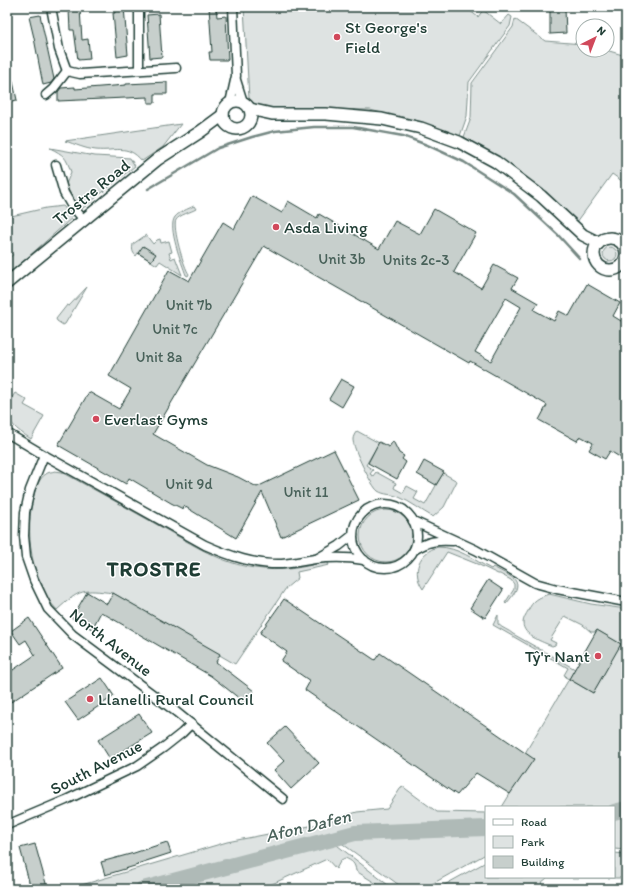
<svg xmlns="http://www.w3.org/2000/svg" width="633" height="896" viewBox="0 0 633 896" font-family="Itim,sans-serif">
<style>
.green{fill:#dee3e2;stroke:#7e908b}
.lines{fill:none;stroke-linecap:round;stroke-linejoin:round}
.stream{stroke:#758883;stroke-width:2.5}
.river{stroke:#afbab7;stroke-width:16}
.building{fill:#c7cfcc;stroke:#1f3d34;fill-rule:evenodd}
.street-casing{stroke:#1f3d34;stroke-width:11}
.secondary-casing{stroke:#1f3d34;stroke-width:14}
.street{stroke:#fff;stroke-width:8}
.secondary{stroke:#fff;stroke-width:11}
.poi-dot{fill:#d1495b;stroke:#fff;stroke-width:1.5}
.labels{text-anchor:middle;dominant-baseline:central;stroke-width:3;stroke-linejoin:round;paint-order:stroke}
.number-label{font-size:15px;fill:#49625a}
.poi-label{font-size:17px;fill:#1f3d34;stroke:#fff;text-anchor:start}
.street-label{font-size:17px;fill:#1f3d34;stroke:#fff}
.water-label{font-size:18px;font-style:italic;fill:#4a625b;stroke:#fff}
.district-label{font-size:21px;font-weight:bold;letter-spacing:1px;fill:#1f3d34;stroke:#fff}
</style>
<rect width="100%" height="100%" fill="#fff"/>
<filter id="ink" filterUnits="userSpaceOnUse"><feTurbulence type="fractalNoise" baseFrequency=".025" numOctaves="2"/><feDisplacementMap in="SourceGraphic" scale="8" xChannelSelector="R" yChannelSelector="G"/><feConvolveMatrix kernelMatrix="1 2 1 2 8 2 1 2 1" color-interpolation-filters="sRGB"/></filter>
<g filter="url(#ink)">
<g class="green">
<path d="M244,7H442L443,9L445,7H465L478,17L483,10L501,24L509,15L512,17L510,26L469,82L467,116L460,136L414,121L370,110L257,108L251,103L249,99Z"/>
<path d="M515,19L545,41L583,44V50H606L626,56V184L612,174L577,222L524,176L464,137L471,118L472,83L513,27Z"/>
<path d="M181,124L163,147L142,161C127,143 115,152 96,150C85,149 75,144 65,141Z"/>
<path d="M50,148L95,156L130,158L135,166L82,209L73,200L66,184L71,172C66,157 64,155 50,148Z"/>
<path d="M63,206L73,217L9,274L7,273V259L13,255L7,248V217L46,208Z"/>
<path d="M194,206L196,209C191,212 179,215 176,220C172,227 184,268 189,274L188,276L186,275C182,264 167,227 175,217C179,212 188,209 194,206Z"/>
<path d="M146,235L153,244L157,240L160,239L161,243L169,241L172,252L169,253L171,259L175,257L182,275L160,261L157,265L138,253L136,256C132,252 132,249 133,244Z"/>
<circle cx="610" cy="254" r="7"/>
<path d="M87,287L65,324L63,325L57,321L56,319L67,305L69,306Z"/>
<path d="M15,393L27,400L24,405L44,416L31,439C16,429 5,423 11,403L9,402Z"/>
<path d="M357,431L379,443L366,465L373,470L370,474L373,476L376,472L396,483L394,488L403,493L407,486L418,492L414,499L425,505L443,473L457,481L444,507L433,517C422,511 411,502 399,497C392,494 384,495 378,491C372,487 352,447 353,439C353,437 355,433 357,431Z"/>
<path d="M55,471L62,472C95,490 129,509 163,528C192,544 222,564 255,568C280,572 303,568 327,561L329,565L297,572L298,578L286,588L235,664L113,593C83,589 80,589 57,610C31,583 24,530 34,495C36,488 39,478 46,474C48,472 52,472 55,471Z"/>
<circle cx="386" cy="536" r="26"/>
<path d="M438,547C458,547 474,560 491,569L493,567C515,579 527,580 506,604L505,603L514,589V584L511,580L500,574H498L477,564L447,552L423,589C411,572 419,552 438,547Z"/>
<path d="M549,594L591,604L626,609V850L614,849V807H502L510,794L525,753L569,679L565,677L566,676L564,675L568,668L493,625L498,615V624C503,629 509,630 513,634L575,669L569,679L593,693L620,644L597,630L595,632H591L583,625L565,616L550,640L556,643L555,645L552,646C543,642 523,636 523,623C523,619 526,614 528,611C532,601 539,597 549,594Z"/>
<path d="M402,786L437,812L486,813V854L423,889L399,885L329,834L123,889H68L227,842L320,824L357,812L387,809Z"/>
<path d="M333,842L388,885L395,889H385L356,871C355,863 352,861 345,858L341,860L336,869L327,859L261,889H151Z"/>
<path d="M614,853L626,854V878H547L541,883L546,889H437L486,862V877H614Z"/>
</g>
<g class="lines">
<path class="stream" d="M148,189L218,148L252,137L275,131L314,127H353L403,136L427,145L464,162L514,194L558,235L580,259"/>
<g class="river">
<path d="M614,812L626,809"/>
<path d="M143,889L355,833L486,828"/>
</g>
</g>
<g class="building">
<path d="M114,7H124L128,55L117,57L113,13H115Z"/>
<path d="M209,7H216L217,17L226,16L228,60H210L209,52H212Z"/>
<path d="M80,9L82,40L88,39L90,59L78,60L74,30H70L69,10Z"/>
<path d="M550,9H565L566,33L550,34Z"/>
<path d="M159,14L162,57L150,58L147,15Z"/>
<path d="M40,15L54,79L51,83L43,85L34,38L29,17Z"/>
<path d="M7,68H10L17,100L7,102Z"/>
<path d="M167,82V94H155V103H148V97L58,101V92L61,88L75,87V89L126,85V84Z"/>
<path d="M252,196L282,213L288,201L317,218L319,214L379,249L395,221L420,234L434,209L476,233L454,272L481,288L494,265L518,278L512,288L538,303L534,310L554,321L559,311L569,316L587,284L620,303L613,316L626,324V461L610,451L605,459L589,450L593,443L580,436L577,441L539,420L547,405L470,361L469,363L264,246L153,434L207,465L238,477L257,487L334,450L359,500L281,537L262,492L236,538L184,506L183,509L171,503L129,478L126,484L58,445L89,392L119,409L131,389L109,376L169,270L189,281L223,222L234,229ZM506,298L521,307L491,361L475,352Z"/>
<path d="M143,246L156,254L151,261L138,253Z"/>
<path d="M341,379L354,386L342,407L329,399Z"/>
<path d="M393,441L399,453L404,456L402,459L406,462L397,479L368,463L379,442L389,447Z"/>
<path d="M424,461L444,472L436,485L417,474Z"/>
<path d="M488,580L503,590L485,618L470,608Z"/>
<path d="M87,592L107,604L113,593L220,654L216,662L254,691L245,703L211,676L101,612L92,629L72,618Z"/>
<path d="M284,599L375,660L380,653L534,759L510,794L476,773L457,795L305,690L310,681L281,661L287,652L260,633Z"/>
<path d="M29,618L62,668L11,702L7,695V674L35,655L26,640L20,644L11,631Z"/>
<path d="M597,630L621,644L593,693L569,679Z"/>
<path d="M102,678L114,696L78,720L65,702Z"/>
<path d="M139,714L152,733L110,759L98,740Z"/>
<path d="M285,727L319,763L291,789L274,770L284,761L267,743Z"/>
<path d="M167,842L171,853L137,864L138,865L105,875L101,862L134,853Z"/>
<path d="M35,844L47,887L40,889H31L20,848Z"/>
</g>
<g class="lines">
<g class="street-casing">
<g id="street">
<path d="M51,7L59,49L67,71L80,74L176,68"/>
<path d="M139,70V7"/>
<path d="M236,80L243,102"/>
<path d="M46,95L53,89L67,71"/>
<path d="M230,103L236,76L233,7"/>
<path d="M56,165L64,193L71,205L84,220"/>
<path d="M7,433L44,455L205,545C230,556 255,565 282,564C293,563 304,561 315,559C332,557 348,557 364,560"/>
<path d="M44,455L30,490L25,512L24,536L26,557L34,580L48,609L73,635L175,711L283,799"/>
<circle cx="385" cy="536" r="32"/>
<path d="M413,521L476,550L535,583L557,589L626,602"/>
<path d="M414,550C428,541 437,540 453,541"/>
<path d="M318,558L339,546L353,535"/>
<path d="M7,825L66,800L137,766L163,748L182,733L191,724"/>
</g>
</g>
<g class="secondary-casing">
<g id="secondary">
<circle cx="237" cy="115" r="14"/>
<path d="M250,109L272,114H326L382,119L421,128L459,142L496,162L541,196L583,235L599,243"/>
<circle cx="610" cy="254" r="16"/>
<path d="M7,283L158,159L200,132L223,115"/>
</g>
</g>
<use href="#street" class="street"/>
<use href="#secondary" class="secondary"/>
</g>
</g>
<g class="poi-dot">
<circle cx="337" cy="37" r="4"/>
<circle cx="276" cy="227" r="4"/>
<circle cx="96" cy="419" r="4"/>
<circle cx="598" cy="656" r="4"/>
<circle cx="90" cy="699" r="4"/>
</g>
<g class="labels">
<g class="number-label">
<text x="342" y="259">Unit 3b</text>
<text x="416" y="260">Units 2c-3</text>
<text x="189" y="305">Unit 7b</text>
<text x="175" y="329">Unit 7c</text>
<text x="159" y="357">Unit 8a</text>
<text x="189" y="484">Unit 9d</text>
<text x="306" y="492">Unit 11</text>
</g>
<g class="poi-label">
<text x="345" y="27">St George's<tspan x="345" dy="20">Field</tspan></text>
<text x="284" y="227">Asda Living</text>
<text x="104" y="419">Everlast Gyms</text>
<text x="590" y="656" text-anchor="end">Tŷ'r Nant</text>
<text x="98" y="699">Llanelli Rural Council</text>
</g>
<g class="street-label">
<text transform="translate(91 192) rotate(-39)">Trostre Road</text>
<text transform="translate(111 642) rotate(38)">North Avenue</text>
<text transform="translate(96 767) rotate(-27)">South Avenue</text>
</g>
<g class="water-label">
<text transform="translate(308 826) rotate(-14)">Afon Dafen</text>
</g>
<g class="district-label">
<text x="154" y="568">TROSTRE</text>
</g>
</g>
<rect width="633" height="896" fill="none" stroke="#fff" stroke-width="24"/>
<rect x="12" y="12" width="609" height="872" fill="none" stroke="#1f3d34" stroke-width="1.5" filter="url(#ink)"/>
<rect x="485" y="806" width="130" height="72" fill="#ffffff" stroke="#a5b1ae"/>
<rect x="493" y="819" width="20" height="6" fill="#ffffff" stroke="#a5b1ae"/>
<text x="521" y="826" font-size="12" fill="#1f3d34">Road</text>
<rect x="493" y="836" width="20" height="12" fill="#dee3e2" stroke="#a5b1ae"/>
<text x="521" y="846" font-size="12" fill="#1f3d34">Park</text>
<rect x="493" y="856" width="20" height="12" fill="#c7cfcc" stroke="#a5b1ae"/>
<text x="521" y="866" font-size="12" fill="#1f3d34">Building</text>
<g transform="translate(595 38) rotate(42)"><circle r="19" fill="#ffffff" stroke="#a5b1ae"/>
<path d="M0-3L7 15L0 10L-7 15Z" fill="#d1495b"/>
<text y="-6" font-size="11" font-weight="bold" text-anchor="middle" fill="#1f3d34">N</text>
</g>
</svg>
